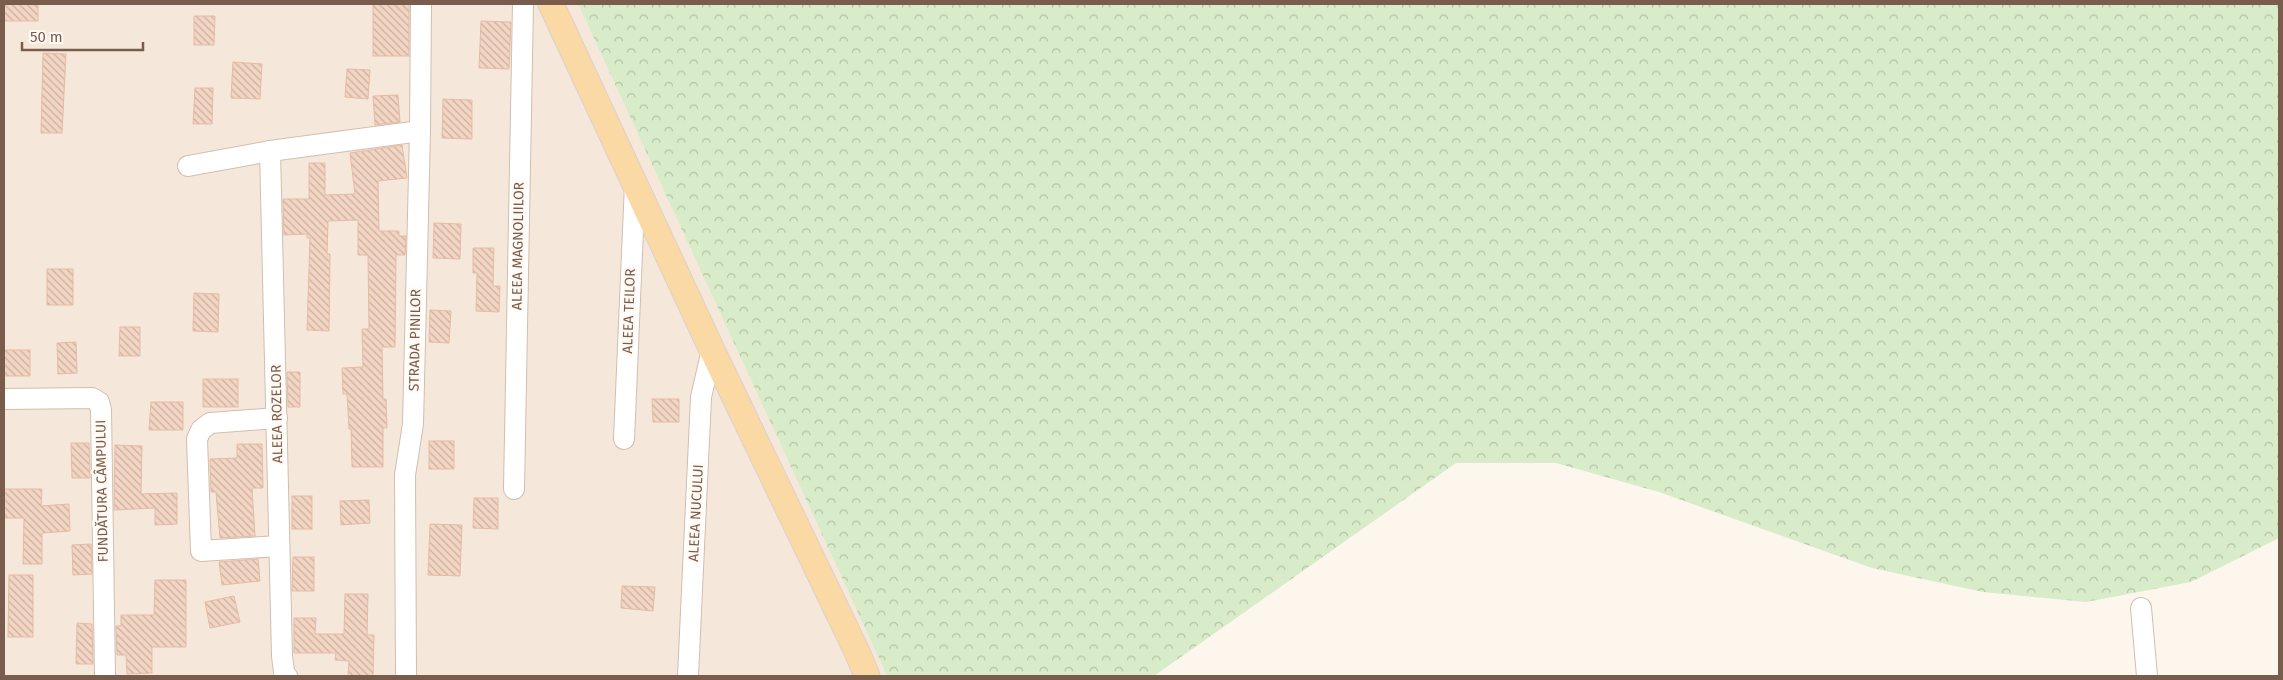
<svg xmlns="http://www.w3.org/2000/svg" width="2283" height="680" viewBox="0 0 2283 680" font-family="'Fira Sans',sans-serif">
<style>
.residential{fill:#f5e8da}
.forest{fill:url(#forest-crowns)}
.building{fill:url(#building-back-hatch);stroke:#e6bba3}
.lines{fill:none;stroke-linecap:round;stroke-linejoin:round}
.minor-casing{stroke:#d1beb0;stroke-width:22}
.major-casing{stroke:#dad1cd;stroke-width:27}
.minor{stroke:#fff;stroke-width:20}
.major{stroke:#fbd9a5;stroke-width:25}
.labels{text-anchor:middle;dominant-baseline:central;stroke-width:5;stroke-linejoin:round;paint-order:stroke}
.street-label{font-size:14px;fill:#7a5c4d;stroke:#fffaf3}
</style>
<defs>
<pattern id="forest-crowns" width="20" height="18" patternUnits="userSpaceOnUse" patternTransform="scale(1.25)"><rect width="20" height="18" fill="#d8ecc9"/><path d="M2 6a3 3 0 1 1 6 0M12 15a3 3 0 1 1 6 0" fill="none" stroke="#b4c2a5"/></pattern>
<pattern id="building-back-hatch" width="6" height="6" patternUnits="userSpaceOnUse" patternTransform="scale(1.25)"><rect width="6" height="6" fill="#f3d5c3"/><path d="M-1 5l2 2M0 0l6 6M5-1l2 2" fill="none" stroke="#cab0a1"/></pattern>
</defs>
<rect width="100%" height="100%" fill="#fdf6ec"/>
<path class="residential" d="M4,4H578L887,676H4Z"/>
<path class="forest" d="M578,4H2279V538L2191,582L2086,602L1983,592L1872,568L1659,492L1556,463H1456L1154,676H887Z"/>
<g class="building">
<rect x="4" y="4" width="34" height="17"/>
<rect x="373" y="4" width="36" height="52"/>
<path d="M194,16H215L214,45H194Z"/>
<path d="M481,21L511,22L509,69L479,68Z"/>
<path d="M43,53L66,54L62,133H41Z"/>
<path d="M233,62L262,64L260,99L231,98Z"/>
<path d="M347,69L370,70L368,99L345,97Z"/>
<path d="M195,88H213L212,124H193Z"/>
<path d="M398,95L400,122L375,125L373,96Z"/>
<path d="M443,99L472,100V139L442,138Z"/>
<path d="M402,145L407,178L378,181L379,231H399V236H406L405,255H396L395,347H382L383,399H386L387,428H383V467H352L351,429H349L347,394H343L342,368L363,367L362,329H369L368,255H358V220L328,221L327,254H330L329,331L307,330L310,238H307V234L284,235L283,199H309V163H325V195L355,194L350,153Z"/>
<path d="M434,223L461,224L460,259L433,258Z"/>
<path d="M473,248H494L493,286H500L499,312L476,311L477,273H473Z"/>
<rect x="47" y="269" width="26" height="36"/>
<path d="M194,293L219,294L218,332L193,331Z"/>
<path d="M430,310L451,311L449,343L429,342Z"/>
<path d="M120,327H140V356H119Z"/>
<path d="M76,342L77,373L58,374L57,343Z"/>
<rect x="4" y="350" width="26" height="26"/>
<path d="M287,372H300V407H288Z"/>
<rect x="203" y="379" width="35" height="28"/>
<path d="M652,399H679V422H653Z"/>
<path d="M151,402H183V430H149Z"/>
<rect x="429" y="441" width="25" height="28"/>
<path d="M71,443H89L90,478H72Z"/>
<path d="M237,444H262L263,488H252L255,536L220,538L216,492H211L210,459L237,458Z"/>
<path d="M115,445L142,446L141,494L177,493V524L155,525V508L114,510Z"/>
<path d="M4,489H42L41,506L69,504L70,531L42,533V564H23L24,518H4Z"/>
<rect x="292" y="496" width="20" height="33"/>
<path d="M474,498H498V529L473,528Z"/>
<path d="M369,500L370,523L341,525L340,501Z"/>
<path d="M430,524L462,525L460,576L428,575Z"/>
<path d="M91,544L92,574L73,575L72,545Z"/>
<path d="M293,557H314V591H292Z"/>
<path d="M258,559L260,581L222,585L219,562Z"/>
<path d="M9,575H33V637H8Z"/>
<path d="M155,580H186V647H152V673L127,674L126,655H117L116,626H121V615H154Z"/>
<path d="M622,586L655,587L653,611L621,608Z"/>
<path d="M345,594H368L367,635H374L373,676H348L349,661L335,660L336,653H294V618H316L315,634H344Z"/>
<path d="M234,596L240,622L210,628L205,602Z"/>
<path d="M77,623L92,624L93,664H76Z"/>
</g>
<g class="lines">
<g class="minor-casing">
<g id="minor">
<path d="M270,151L282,656L284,672L287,676"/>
<path d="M188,166L270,151L420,131"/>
<path d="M4,399L92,398L99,402L101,410L105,676"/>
<path d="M277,418L210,423L201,430L197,439L201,551L279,546"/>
<path d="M624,439L635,184"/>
<path d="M514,489L523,4"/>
<path d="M2141,608L2147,676"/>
<path d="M406,676L405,475L413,424L420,131L421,4"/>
<path d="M688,676L701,397L712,350"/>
</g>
</g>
<g class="major-casing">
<path id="major" d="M551,4L712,350L858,654L867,676"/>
</g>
<use href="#minor" class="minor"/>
<use href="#major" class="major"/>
</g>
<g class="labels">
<g class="street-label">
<text transform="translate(518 246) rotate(-89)">ALEEA MAGNOLIILOR</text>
<text transform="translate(629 311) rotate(-88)">ALEEA TEILOR</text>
<text transform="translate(415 340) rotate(-89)">STRADA PINILOR</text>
<text transform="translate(277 414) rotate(-91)">ALEEA ROZELOR</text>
<text transform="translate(102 491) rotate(-91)">FUNDĂTURA CÂMPULUI</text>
<text transform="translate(696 513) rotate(-87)">ALEEA NUCULUI</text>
</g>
</g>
<rect width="2283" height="680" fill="none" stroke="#7a5c4d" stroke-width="10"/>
<path d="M22 42v8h121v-8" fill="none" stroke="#7a5c4d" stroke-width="2.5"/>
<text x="30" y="42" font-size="15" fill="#7a5c4d" stroke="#fffaf3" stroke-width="4" paint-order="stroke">50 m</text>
</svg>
